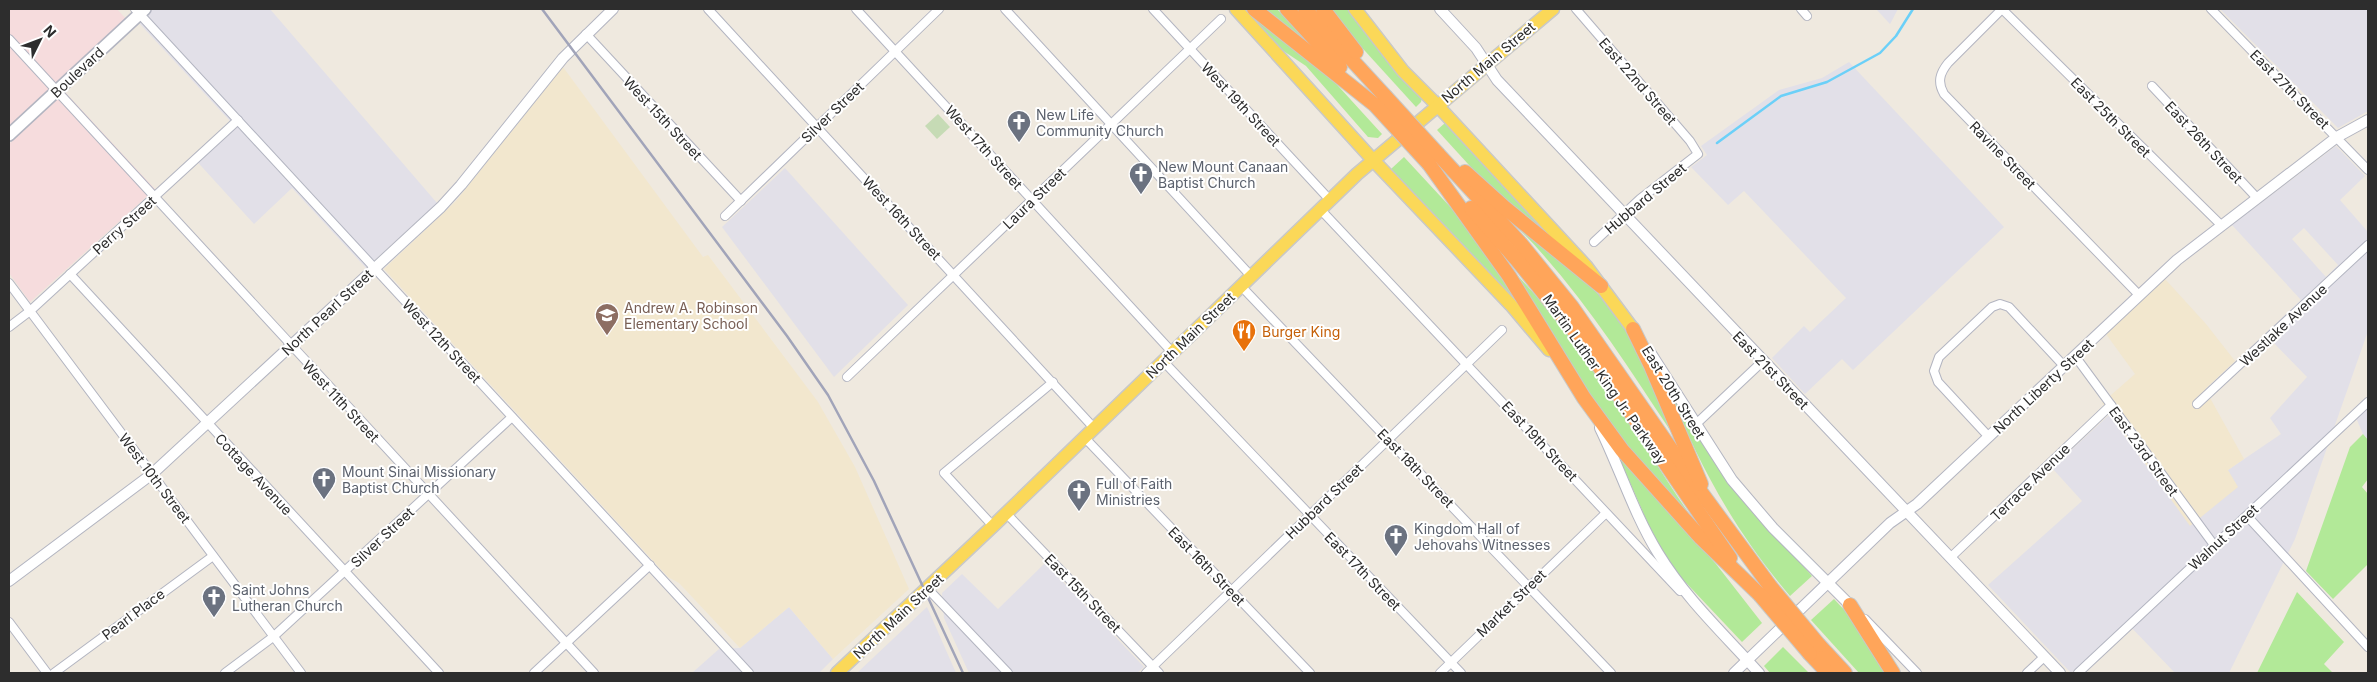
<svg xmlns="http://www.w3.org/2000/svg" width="2377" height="682" viewBox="0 0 2377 682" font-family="Inter,sans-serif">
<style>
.industrial{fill:#e2e0e8;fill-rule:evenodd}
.education{fill:#f2e7ce}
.medical{fill:#f6dcdd}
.green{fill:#b2e998}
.cemetery{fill:#c6dbb5}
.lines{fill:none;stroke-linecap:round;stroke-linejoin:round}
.stream{stroke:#6bd0f8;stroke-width:2.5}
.minor-casing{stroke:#b3b5c1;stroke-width:10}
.tertiary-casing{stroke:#b3b5c1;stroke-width:12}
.secondary-casing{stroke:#b3b5c1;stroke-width:14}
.primary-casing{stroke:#c8c8c8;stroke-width:15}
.motorway-casing{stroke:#c8c8c8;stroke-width:16}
.minor{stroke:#fff;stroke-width:8}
.tertiary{stroke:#fff;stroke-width:10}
.secondary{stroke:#fff;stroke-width:11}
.primary{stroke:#fbd858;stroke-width:12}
.motorway{stroke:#ffa55a;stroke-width:14}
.rail{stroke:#a1a4b9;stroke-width:2.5}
.motorway-bridge-casing{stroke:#c8c8c8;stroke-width:16;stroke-linecap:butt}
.motorway-bridge{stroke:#ffa55a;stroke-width:14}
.labels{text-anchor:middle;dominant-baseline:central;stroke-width:4;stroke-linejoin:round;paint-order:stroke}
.street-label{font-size:14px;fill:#2d2d2d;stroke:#fff}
.worship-label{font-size:14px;fill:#5b616d;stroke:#fff;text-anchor:start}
.education-label{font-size:14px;fill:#785e54;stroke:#fff;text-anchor:start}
.food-label{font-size:14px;fill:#c56008;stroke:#fff;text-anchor:start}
</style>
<rect width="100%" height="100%" fill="#efe9df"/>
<g class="industrial">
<path d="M152,9H270L437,203L366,268L292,188L254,224L192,156L230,121L139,23Z"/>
<path d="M1876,9H1898L1890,24Z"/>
<path d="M2220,9H2368V111L2338,128Z"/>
<path d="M1849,62L2004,227L1853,370L1842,359L1805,394L1772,358L1804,326L1810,332L1846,298L1744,191L1728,205L1691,167L1707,155L1701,146L1779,90L1822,78Z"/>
<path d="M2336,146L2365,176L2340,200L2368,232V331L2295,539L2229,673H2175L2127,623L2071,673L1988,585L2082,501L2052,468L2109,415L2190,525L2228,470L2281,434L2270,418L2307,377L2265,334L2301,300L2232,225ZM2304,228L2338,265L2326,277L2292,239Z"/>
<path d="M785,168L908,305L834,377L722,227Z"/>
<path d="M2368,399V440L2363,434L2354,413Z"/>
<path d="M1045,563L1144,667L1137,673H969L944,618L942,593L962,574L998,609Z"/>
<path d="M789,607L833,659L819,673H692L719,649L740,648Z"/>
<path d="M927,607L956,673H857Z"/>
</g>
<g class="education">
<path d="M563,67L703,257L708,255L818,402L855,467L909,589L833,659L789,607L740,648L679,583L668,577L384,269L456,201Z"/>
<path d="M2165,279L2206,324L2235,361L2205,389L2244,459L2228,470L2238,487L2190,526L2102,403L2135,374L2106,334Z"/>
</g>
<g class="medical">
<path d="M9,9H117L126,19L9,126Z"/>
<path d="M65,92L155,189L30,302L9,273V144Z"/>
</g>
<g class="green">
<path d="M1242,9H1247L1330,77L1382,134L1378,138L1368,137L1306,66L1279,48Z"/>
<path d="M1262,9H1277L1320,55Z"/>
<path d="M1330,9H1350L1422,98L1421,102L1416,107L1345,29Z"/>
<path d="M1445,123L1570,257L1479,176L1437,130Z"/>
<path d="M1404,157L1454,211L1483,248L1521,305L1522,311L1391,169Z"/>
<path d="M1520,226L1588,284L1602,298L1630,333L1674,436C1626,364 1579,289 1518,228Z"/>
<path d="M1515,273C1582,342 1634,432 1688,512L1685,514L1610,427Z"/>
<path d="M1665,382L1704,446L1734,489L1812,576L1790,596C1731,526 1700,466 1665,382Z"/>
<path d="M2363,434L2368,440V479L2362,487L2368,494V564L2333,599L2306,571L2350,447Z"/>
<path d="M1617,453L1716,564L1762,623L1742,642L1673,569L1649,526Z"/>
<path d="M2297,592L2344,642L2324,664L2333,673H2257Z"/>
<path d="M1834,599L1850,616L1889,673H1859L1811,620Z"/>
<path d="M1783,647L1809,673H1770L1764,666Z"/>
</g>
<path class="cemetery" d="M938,114L950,127L937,139L925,126Z"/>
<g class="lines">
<path class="stream" d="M1717,143L1781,96L1827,82L1880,53L1896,36L1913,9"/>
<g class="minor-casing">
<g id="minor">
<path d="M135,9L749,673"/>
<path d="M708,9L1094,428"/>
<path d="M856,9L1172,352"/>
<path d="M1005,9L1251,276"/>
<path d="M1153,9L1329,199"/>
<path d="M1576,9L1690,141L1698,154L1640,199L1594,242"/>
<path d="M1801,9L1807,16"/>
<path d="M2002,9L1948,63C1940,73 1937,82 1944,94L2139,295"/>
<path d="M2002,9L2221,225"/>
<path d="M2211,9L2368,170"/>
<path d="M586,34L741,201"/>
<path d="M9,39L594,673"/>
<path d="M2152,86L2257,198"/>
<path d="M1320,209L1680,591"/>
<path d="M725,216L939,9"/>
<path d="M70,274L439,673"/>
<path d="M9,283L301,673"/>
<path d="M1241,286L1611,673"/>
<path d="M9,327L30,311L238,120"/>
<path d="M2075,356L2214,545"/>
<path d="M1163,361L1461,673"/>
<path d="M847,377L1221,19"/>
<path d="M2197,404L2368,245"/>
<path d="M1695,425L1763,361"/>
<path d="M1084,437L1310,673"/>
<path d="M1989,437L1938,382L1934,371L1939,357L1992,307L2000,304L2009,307L2064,366"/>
<path d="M1006,513L1159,673"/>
<path d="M2247,516L2368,647"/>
<path d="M993,526L944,473L1053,382"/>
<path d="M1950,558L2111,405"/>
<path d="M928,589L1008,673"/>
<path d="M1865,619L1917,673"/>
<path d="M9,622L47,673"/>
<path d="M54,673L213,556"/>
<path d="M225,673L273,637L512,417"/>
<path d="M534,673L650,565"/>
<path d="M1146,673L1502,330"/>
<path d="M1440,673L1605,514"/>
<path d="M2027,673L2044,657"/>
<path d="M2078,673L2368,402"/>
</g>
</g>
<g class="tertiary-casing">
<g id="tertiary">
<path d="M1440,9L1476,48L1497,80L2060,673"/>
<path d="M1650,352L1732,480L1773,528L1850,605"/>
<path d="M1600,428C1620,469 1634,514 1658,553C1686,599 1724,634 1759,673"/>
<path d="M9,581L152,474L441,207L461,185L563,58L613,9"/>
<path d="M1734,673L1890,523L1917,504L2177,260L2337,137L2368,120"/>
</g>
</g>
<g class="secondary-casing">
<path id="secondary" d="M9,135L145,9"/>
</g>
<g class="primary-casing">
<g id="primary">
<path d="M1236,9L1373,160L1511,305L1549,350"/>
<path d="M1355,9L1403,71L1437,105L1586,266L1633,329"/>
<path d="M837,673L993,526L1357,174L1553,9"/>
</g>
</g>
<g class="motorway-casing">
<g id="motorway">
<path d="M1254,9L1375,105"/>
<path d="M1287,9L1340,67"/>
<path d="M1305,9L1385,96"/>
<path d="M1323,9L1356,52"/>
<path d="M1438,154L1521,244L1572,307L1703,495L1770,586"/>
<path d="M1429,164L1509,276L1584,398L1622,450L1701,538L1760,595"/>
<path d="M1465,172L1505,208L1601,286"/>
<path d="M1471,208L1517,260L1579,337L1730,558"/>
<path d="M1633,329L1651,366L1701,484"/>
<path d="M1850,605L1893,673"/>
<path d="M1819,645L1845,673"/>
<path d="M1810,654L1828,673"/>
</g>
</g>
<use href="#minor" class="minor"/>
<use href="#tertiary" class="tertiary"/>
<use href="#secondary" class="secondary"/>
<use href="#primary" class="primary"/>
<use href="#motorway" class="motorway"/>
<path class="rail" d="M542,9L787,336L828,395L874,481L963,673"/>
<g class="motorway-bridge-casing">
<g id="motorway-bridge">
<path d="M1385,96L1438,154"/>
<path d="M1375,105L1429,164"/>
<path d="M1770,586L1819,645"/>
<path d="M1760,595L1810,654"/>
</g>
</g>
<use href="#motorway-bridge" class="motorway-bridge"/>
</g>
<defs>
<g id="church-pin" transform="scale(1.25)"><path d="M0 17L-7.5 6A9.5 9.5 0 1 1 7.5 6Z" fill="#6b7280" stroke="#fff"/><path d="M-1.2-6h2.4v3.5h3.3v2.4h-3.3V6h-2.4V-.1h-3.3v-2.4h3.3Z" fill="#fff"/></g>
<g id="school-pin" transform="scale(1.25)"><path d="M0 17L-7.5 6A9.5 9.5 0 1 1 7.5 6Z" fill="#8d6e63" stroke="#fff"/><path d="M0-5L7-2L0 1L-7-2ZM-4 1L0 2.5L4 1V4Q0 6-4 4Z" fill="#fff"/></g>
<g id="restaurant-pin" transform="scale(1.25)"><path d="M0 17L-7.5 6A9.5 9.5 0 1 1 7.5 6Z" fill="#e8710a" stroke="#fff"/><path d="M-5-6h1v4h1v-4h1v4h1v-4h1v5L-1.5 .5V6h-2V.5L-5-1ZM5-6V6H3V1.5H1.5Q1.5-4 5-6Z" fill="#fff"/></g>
</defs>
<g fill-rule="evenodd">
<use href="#church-pin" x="1019" y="122"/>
<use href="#church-pin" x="1141" y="174"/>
<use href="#school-pin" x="607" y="315"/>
<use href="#restaurant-pin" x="1244" y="331"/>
<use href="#church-pin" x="324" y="479"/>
<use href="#church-pin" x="1079" y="491"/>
<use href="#church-pin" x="1396" y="536"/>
<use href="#church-pin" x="214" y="597"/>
</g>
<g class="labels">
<g class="street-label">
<text transform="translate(1488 62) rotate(-40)">North Main Street</text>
<text transform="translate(77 72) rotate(-43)">Boulevard</text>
<text transform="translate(1638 81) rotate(49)">East 22nd Street</text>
<text transform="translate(2290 89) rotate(45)">East 27th Street</text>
<text transform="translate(1241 104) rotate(47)">West 19th Street</text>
<text transform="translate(832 112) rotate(-44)">Silver Street</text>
<text transform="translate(2111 117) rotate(45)">East 25th Street</text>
<text transform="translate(663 118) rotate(47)">West 15th Street</text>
<text transform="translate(2204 142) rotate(47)">East 26th Street</text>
<text transform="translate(984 147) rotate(48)">West 17th Street</text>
<text transform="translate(2003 155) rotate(46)">Ravine Street</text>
<text transform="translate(1034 198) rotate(-44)">Laura Street</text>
<text transform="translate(1645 198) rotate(-40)">Hubbard Street</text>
<text transform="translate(902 218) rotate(47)">West 16th Street</text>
<text transform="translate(124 225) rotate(-42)">Perry Street</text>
<text transform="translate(327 312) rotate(-43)">North Pearl Street</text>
<text transform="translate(2283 325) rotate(-43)">Westlake Avenue</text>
<text transform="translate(1190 335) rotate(-44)">North Main Street</text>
<text transform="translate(442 341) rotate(47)">West 12th Street</text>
<text transform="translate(1771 370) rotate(46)">East 21st Street</text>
<text transform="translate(1605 379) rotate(55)">Martin Luther King Jr. Parkway</text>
<text transform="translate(2043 386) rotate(-43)">North Liberty Street</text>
<text transform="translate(1674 392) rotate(58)">East 20th Street</text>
<text transform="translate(341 401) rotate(47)">West 11th Street</text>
<text transform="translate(1540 441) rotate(47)">East 19th Street</text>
<text transform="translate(2144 451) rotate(54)">East 23rd Street</text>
<text transform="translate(1416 468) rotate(46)">East 18th Street</text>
<text transform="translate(254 474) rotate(47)">Cottage Avenue</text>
<text transform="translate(155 478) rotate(53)">West 10th Street</text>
<text transform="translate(2030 482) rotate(-44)">Terrace Avenue</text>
<text transform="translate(1324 501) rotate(-44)">Hubbard Street</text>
<text transform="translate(382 537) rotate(-43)">Silver Street</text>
<text transform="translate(2223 537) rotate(-43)">Walnut Street</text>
<text transform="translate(1207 566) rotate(46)">East 16th Street</text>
<text transform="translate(1363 571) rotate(46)">East 17th Street</text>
<text transform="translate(1083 593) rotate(46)">East 15th Street</text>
<text transform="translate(1511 603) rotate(-44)">Market Street</text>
<text transform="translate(133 614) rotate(-37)">Pearl Place</text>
<text transform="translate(898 616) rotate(-43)">North Main Street</text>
</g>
<g class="worship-label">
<text x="1036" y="114">New Life<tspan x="1036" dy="16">Community Church</tspan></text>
<text x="1158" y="166">New Mount Canaan<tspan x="1158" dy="16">Baptist Church</tspan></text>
<text x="342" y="471">Mount Sinai Missionary<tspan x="342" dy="16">Baptist Church</tspan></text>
<text x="1096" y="483">Full of Faith<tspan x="1096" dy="16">Ministries</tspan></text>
<text x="1414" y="528">Kingdom Hall of<tspan x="1414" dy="16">Jehovahs Witnesses</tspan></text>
<text x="232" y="589">Saint Johns<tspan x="232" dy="16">Lutheran Church</tspan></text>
</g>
<g class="education-label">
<text x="624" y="307">Andrew A. Robinson<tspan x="624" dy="16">Elementary School</tspan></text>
</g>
<g class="food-label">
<text x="1262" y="331">Burger King</text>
</g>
</g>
<rect width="2377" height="682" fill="none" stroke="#2d2d2d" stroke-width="20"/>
<g transform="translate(40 40) rotate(48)" stroke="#ffffff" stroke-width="4" paint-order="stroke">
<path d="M0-4L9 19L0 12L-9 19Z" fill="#2d2d2d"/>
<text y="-8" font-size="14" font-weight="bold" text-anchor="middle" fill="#2d2d2d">N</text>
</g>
</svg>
